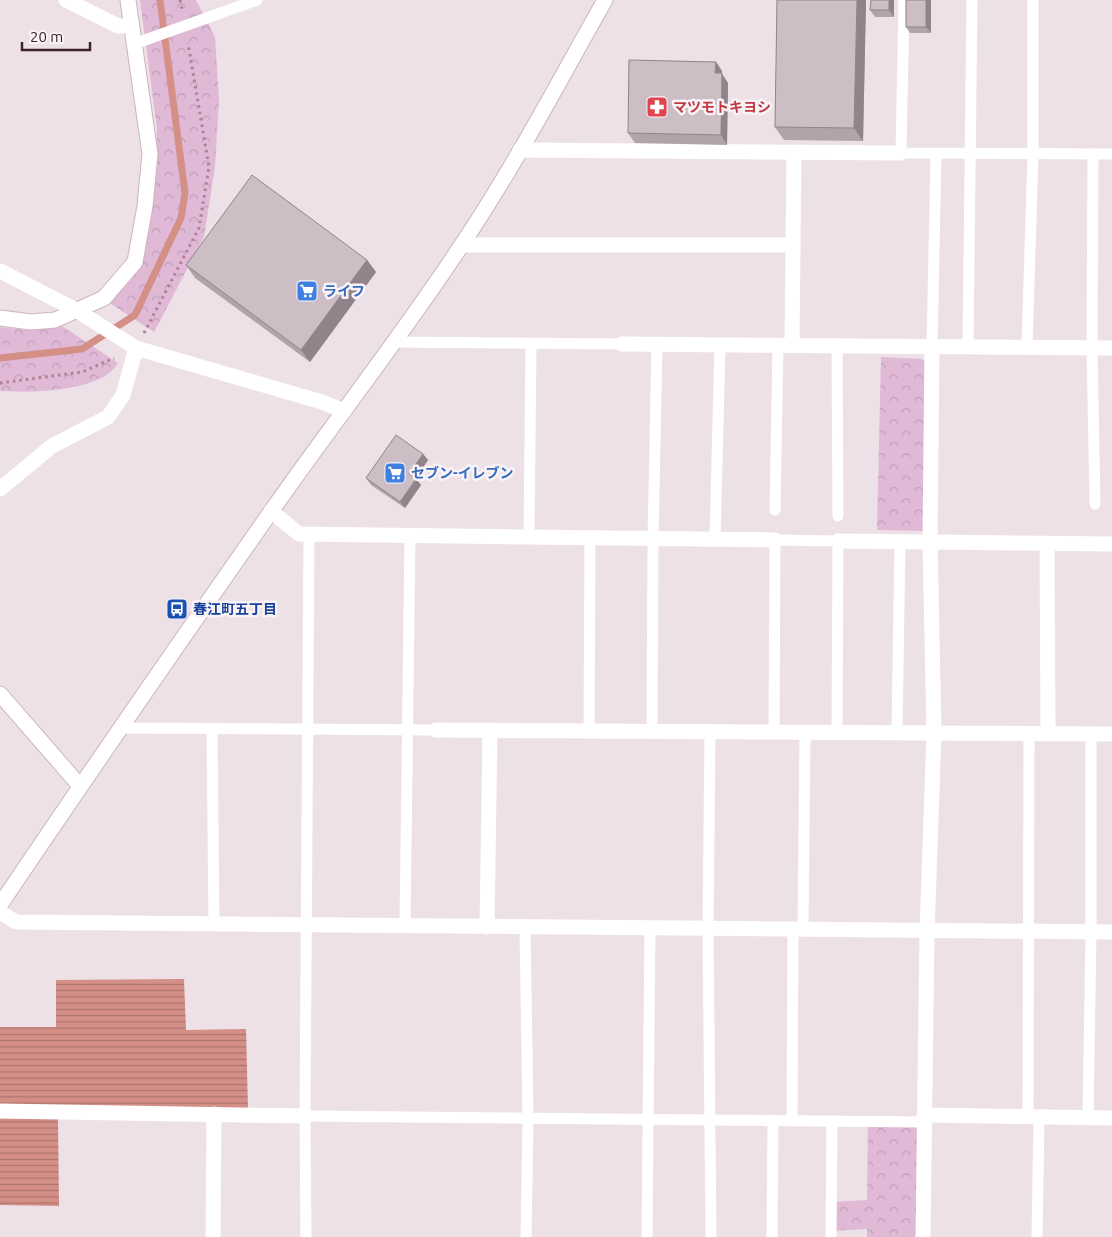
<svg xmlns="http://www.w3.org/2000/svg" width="1112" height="1237" viewBox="0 0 1112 1237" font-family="Ubuntu,'Noto Sans JP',sans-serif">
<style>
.park{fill:url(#park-crowns)}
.water{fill:url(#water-rules)}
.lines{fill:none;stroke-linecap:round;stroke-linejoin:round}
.stream{stroke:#d48f87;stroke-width:7}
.secondary-casing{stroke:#cdb4be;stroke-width:17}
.path{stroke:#b28092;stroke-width:3;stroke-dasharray:2.5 4;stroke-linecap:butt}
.lane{stroke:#fff;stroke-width:11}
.street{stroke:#fff;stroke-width:15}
.secondary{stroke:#fff;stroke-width:15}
.wall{fill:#b0a3a9}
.shaded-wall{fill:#90848a}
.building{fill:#cdbdc5;stroke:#90848a}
.labels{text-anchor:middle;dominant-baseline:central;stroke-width:5;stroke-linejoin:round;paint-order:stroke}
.health-label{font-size:14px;font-weight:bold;fill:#be3a42;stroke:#f9f2f6;text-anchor:start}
.shop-label{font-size:14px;font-weight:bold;fill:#366cbe;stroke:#f9f2f6;text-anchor:start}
.transit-label{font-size:14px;font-weight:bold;fill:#164399;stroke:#f9f2f6;text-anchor:start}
</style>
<defs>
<pattern id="park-crowns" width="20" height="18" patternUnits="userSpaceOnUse" patternTransform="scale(1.25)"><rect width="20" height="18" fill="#dfb9d6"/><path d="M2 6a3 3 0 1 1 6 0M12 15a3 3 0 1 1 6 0" fill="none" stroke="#c09fb8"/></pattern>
<pattern id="water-rules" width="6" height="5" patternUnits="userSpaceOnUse" patternTransform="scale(1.25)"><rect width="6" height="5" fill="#d48f87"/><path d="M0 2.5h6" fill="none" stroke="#ad746f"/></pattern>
</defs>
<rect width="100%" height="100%" fill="#ede1e7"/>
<g class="park">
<path d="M140,0H196L215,37L219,100L215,167L204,237L154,332L105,300L120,288L155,170L157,129Z"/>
<path d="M62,326L118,363C102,392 30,393 0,391V327L26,330Z"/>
<path d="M881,357L922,359L927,364L923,531L877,530Z"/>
<path d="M868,1121L924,1122L923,1237H867V1229L831,1231L832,1202L867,1200Z"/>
</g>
<g class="water">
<path d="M184,979L186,1030L246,1029L248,1109L0,1105V1027H56V980Z"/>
<path d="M0,1118L58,1119L59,1206L0,1205Z"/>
</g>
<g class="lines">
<path class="stream" d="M0,358L82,349L135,315L181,218L185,193L160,0"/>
<g class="secondary-casing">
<g id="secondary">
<path d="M0,318L31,322L55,320L104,298L135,262L145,206L150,154L128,0"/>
<path d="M0,694L80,786"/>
<path d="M0,905C89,773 179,643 270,513C333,423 401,337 461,246C514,167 558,83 605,0"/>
</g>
</g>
<g class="path">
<path d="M180,0L182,9"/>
<path d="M144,333L199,228L209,167L188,43"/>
<path d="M0,383L82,372L114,358"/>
</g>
<g class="lane">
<path d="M904,0L901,153L1112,154"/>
<path d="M134,44L257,0"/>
<path d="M1093,154L1092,348L1095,504"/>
<path d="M394,342L622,344"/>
<path d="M837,346L838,516"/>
<path d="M932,347L936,153"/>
<path d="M968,347L972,0"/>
<path d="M1027,347L1033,154V0"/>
<path d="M775,510L778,345"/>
<path d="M529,537L531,344"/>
<path d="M715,539L720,345"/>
<path d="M121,728L436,730"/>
<path d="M212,729L214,925"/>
<path d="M589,731L590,538"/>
<path d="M652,731L653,539L657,344"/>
<path d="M710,732L708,929L711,1237"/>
<path d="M774,732L775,540L838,541L837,732"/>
<path d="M897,733L900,541"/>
<path d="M405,926L410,536"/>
<path d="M525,927L528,1118L526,1237"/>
<path d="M803,930L805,732"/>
<path d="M305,1116L924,1122"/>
<path d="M1028,1117L1029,734"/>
<path d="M1088,1118L1091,932V734"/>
<path d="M792,1121L793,930"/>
<path d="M306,1237L305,1116L309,534"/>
<path d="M647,1237L650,928"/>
<path d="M772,1237L773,1120"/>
<path d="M831,1237L832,1121"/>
<path d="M1037,1237L1039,1117"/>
</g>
<g class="street">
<path d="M66,0L118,26H131"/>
<path d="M520,150L901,153"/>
<path d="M462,245H793"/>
<path d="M0,271L76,310L136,348L322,402L344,411"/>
<path d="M622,344L1112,348"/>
<path d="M792,346L794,152"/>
<path d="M0,489L52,446L108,417L123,395L136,348"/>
<path d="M271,511L299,534L775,540"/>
<path d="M838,541L1112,544"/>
<path d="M1047,543L1048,734"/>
<path d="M436,730L1112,734"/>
<path d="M0,912L16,922L1112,932"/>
<path d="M487,927L490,730"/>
<path d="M0,1111L305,1116"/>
<path d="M924,1115L1112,1118"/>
<path d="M213,1237L214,1114"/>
<path d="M923,1237L927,932L934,733L930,542L932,347"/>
</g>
<use href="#secondary" class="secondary"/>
</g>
<g class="wall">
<path d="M777,0H866L863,141L784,140L775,127Z"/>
<path d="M871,0H894V17H875L870,10Z"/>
<path d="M906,0H931V33H910L906,27Z"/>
<path d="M716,62L722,71V74L728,83L727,145L635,143L628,133Z"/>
<path d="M367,260L376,272L310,362L195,278L186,265Z"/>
<path d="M423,454L428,460L415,478L421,485L405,508L371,485L366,478Z"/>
</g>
<g class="shaded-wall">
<path d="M857,0H866L863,141L854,128Z"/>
<path d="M889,0H894V17L889,10Z"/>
<path d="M926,0H931V33L926,27Z"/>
<path d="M716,62L722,71V74L728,83L727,145L721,135L715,73Z"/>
<path d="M367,260L376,272L310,362L301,350Z"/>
<path d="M423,454L428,460L414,481L409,474Z"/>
<path d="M416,479L421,485L405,508L400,502Z"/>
</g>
<g class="building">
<path d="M777,0H857L854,128L775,127Z"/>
<path d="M871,0H889V10H870Z"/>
<rect x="906" y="0" width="20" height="27"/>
<path d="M629,60L716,62L715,73H722L721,135L628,133Z"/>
<path d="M252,175L367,260L301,350L186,265Z"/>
<path d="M396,435L423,454L409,474L416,479L400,502L366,478Z"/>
</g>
<defs>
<g id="pharmacy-square" transform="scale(1.125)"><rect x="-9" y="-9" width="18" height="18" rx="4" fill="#e0444e" stroke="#f9f2f6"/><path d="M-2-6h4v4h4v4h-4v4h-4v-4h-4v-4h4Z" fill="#fff"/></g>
<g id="supermarket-square" transform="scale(1.125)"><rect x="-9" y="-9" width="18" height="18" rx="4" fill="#3f7fe0" stroke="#f9f2f6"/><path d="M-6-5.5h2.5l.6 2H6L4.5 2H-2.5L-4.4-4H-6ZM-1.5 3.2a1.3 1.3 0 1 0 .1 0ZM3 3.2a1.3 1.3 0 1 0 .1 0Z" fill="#fff"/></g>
<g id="bus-square" transform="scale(1.125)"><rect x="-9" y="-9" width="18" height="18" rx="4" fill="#1a4fb4" stroke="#f9f2f6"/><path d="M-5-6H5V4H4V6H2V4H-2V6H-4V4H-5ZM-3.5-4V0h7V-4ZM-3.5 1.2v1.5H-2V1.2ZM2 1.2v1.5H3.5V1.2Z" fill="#fff"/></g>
</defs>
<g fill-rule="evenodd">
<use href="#pharmacy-square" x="657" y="107"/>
<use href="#supermarket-square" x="307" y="291"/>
<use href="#supermarket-square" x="395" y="473"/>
<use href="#bus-square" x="177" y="609"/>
</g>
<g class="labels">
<g class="health-label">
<text x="673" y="107">マツモトキヨシ</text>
</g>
<g class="shop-label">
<text x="323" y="291">ライフ</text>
<text x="411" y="473">セブン-イレブン</text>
</g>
<g class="transit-label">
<text x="193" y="609">春江町五丁目</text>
</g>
</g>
<path d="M22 42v8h68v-8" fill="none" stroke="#3e212a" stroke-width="2.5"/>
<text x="30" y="42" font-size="15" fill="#3e212a" stroke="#f9f2f6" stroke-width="4" paint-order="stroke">20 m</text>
</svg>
